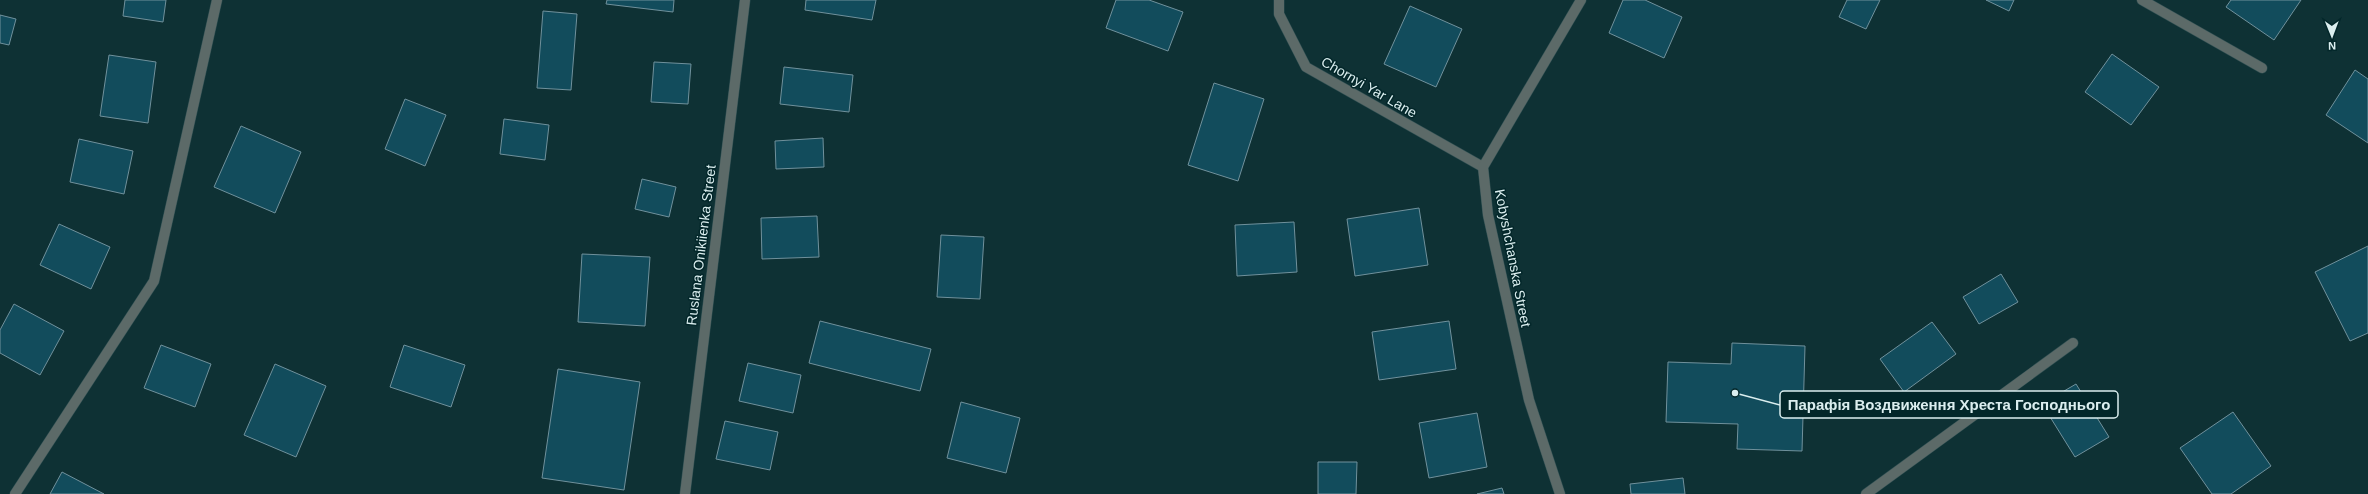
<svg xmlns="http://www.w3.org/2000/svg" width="2368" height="494" viewBox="0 0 2368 494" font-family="Arial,sans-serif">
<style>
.building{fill:#124c5c;stroke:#70919c}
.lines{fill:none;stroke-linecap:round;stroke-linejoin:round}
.service-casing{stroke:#2f4f52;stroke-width:11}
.minor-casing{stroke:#2f4f52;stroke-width:11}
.service{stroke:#5c6a68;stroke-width:10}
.minor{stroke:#5c6a68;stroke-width:10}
.labels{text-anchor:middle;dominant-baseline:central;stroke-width:3;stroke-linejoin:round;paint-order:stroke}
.street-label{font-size:14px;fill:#dbeeef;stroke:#03272a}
.leader{fill:none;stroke:#dbeeef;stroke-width:1.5}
.callout-dot{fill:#dbeeef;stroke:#03272a;stroke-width:1.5}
.callout{fill:#03272a;stroke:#dbeeef;stroke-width:1.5}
.callout-label{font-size:15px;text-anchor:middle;font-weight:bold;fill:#dbeeef}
</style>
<rect width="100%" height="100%" fill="#0e3134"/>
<g class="building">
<path d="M125,0H166L163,22L123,16Z"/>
<path d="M607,0H674L673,12L606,4Z"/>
<path d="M806,0H876L872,20L805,10Z"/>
<path d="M1116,0H1149L1183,12L1168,51L1106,28Z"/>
<path d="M1623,0H1645L1682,17L1664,58L1609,33Z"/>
<path d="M1847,0H1880L1866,29L1839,17Z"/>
<path d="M1986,0H2014L2009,11Z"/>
<path d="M2231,0H2301L2274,40L2226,7Z"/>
<path d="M1410,6L1462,29L1436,87L1384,64Z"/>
<path d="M543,11L577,14L571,90L537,88Z"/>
<path d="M0,15L16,19L9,45L0,43Z"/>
<path d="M2112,54L2159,87L2131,125L2085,92Z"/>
<path d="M109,55L156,62L148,123L100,116Z"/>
<path d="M654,62L691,64L688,104L651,102Z"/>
<path d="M784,67L853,75L849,112L780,104Z"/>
<path d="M2355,70L2368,79V143L2326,115Z"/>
<path d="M1214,83L1264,99L1238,181L1188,165Z"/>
<path d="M405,99L446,115L425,166L385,149Z"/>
<path d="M504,119L549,125L545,160L500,154Z"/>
<path d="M241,126L301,152L275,213L214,187Z"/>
<path d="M823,138L824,167L776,169L775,141Z"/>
<path d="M79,139L133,151L124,194L70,182Z"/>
<path d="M642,179L676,187L669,217L635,209Z"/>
<path d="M1419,208L1428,265L1355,276L1347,219Z"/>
<path d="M817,216L819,257L762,259L761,218Z"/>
<path d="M1294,222L1297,272L1237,276L1235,225Z"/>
<path d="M59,224L110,247L91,289L40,265Z"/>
<path d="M941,235L984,237L980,299L937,297Z"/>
<path d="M2368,246V333L2350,341L2315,272Z"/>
<path d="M582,254L650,257L645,326L578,322Z"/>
<path d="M2001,274L2018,302L1979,324L1963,297Z"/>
<path d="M14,304L64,331L40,375L0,353V330Z"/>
<path d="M820,321L931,349L920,391L809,363Z"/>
<path d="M1449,321L1456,369L1379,380L1372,332Z"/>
<path d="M1932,322L1956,354L1904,392L1880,359Z"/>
<path d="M1732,343L1805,346L1802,451L1737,449L1738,424L1666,422L1668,362L1731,364Z"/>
<path d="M161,345L211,364L195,407L144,388Z"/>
<path d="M404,345L465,365L451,407L390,387Z"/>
<path d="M748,363L801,375L793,413L739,401Z"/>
<path d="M275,364L326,386L296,457L244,435Z"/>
<path d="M558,369L640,382L624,490L542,478Z"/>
<path d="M2076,384L2109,437L2075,457L2042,404Z"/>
<path d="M961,402L1020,418L1006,473L947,458Z"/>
<path d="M2233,412L2271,466L2231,494H2212L2180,448Z"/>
<path d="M1477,413L1487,467L1429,478L1419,423Z"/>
<path d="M725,421L778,432L770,470L716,459Z"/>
<path d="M1318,462H1357L1356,494H1318Z"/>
<path d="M62,472L104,494H50Z"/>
<path d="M1683,478L1685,494H1631L1630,484Z"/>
<path d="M1502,488L1504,494H1477Z"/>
</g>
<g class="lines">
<g class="service-casing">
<path id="service" d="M15,494L154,281L217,0"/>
</g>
<g class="minor-casing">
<g id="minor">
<path d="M1279,0V14L1306,67L1483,167"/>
<path d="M2142,0L2262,68"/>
<path d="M685,494L745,0"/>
<path d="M1560,494L1529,400L1488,215L1483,167L1581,0"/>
<path d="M1866,494L2073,343"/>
</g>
</g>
<use href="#service" class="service"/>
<use href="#minor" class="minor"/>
</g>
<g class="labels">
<g class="street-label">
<text transform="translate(1369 87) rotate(30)">Chornyi Yar Lane</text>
<text transform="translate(701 245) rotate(-83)">Ruslana Onikiienka Street</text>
<text transform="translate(1513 258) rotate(79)">Kobyshchanska Street</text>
</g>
</g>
<path class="leader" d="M1735 393L1780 405"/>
<circle class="callout-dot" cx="1735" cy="393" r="4"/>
<rect class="callout" x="1780" y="391" width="338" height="27" rx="4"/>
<g class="callout-label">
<text x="1949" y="410">Парафія Воздвиження Хреста Господнього</text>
</g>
<g transform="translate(2332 36) rotate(179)" stroke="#03272a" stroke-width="3" paint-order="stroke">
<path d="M0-3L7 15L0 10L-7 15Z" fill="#dbeeef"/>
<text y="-6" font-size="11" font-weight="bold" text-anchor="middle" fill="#dbeeef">N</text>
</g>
</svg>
